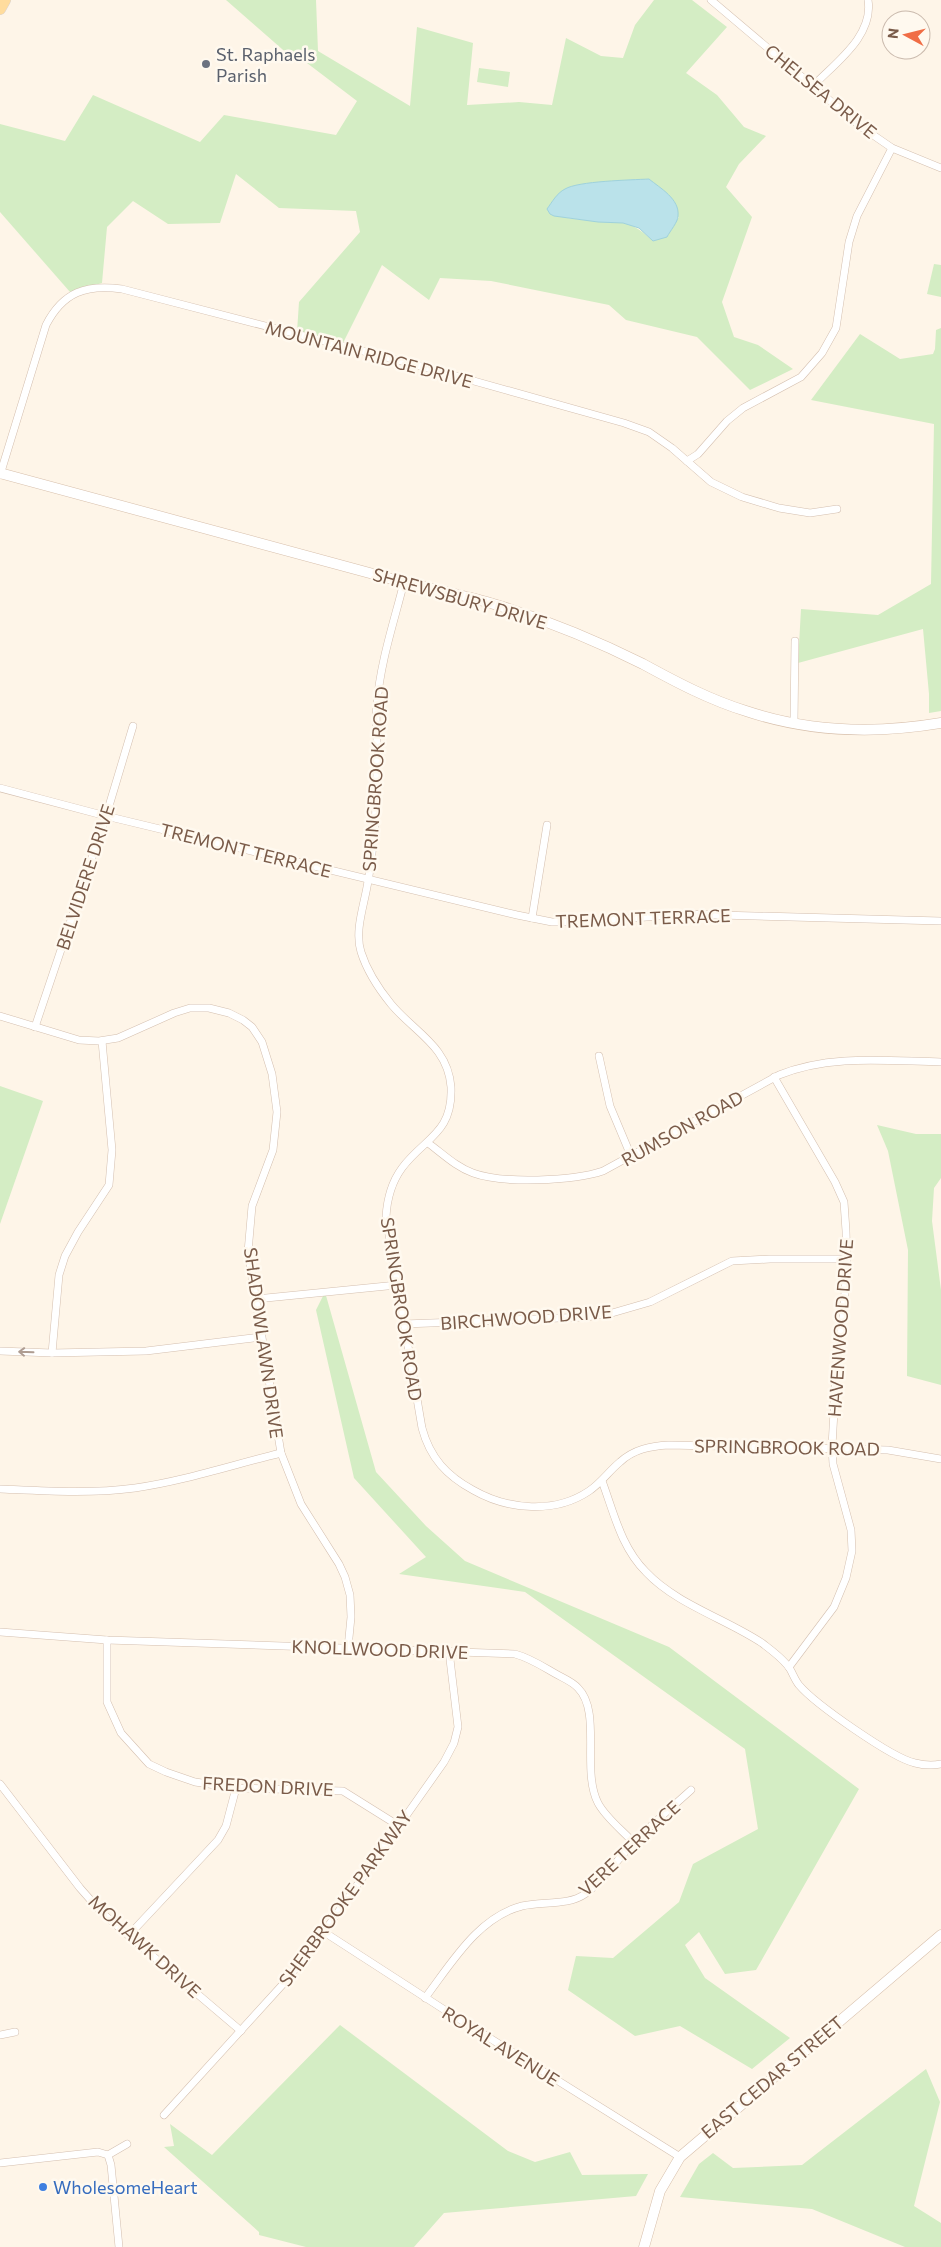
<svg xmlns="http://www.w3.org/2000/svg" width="941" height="2247" viewBox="0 0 941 2247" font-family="Commissioner,sans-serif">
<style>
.green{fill:#d4edc4;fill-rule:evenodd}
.water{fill:#bae2ea;stroke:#9fd2dc}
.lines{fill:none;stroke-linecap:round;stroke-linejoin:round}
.street-casing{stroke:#d4bfaf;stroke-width:8}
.secondary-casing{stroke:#d7bfab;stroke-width:11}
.primary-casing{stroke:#dcd4d0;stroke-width:12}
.street{stroke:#fff;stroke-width:7}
.secondary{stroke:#fff;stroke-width:10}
.primary{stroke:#ffdc9d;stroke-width:11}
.oneway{stroke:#af9d92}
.worship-dot{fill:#6b7280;stroke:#fff9ef;stroke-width:2}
.shop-dot{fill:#3f7fe0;stroke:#fff9ef;stroke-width:2}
.labels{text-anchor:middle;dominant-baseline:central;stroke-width:5;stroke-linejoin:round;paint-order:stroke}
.worship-label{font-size:18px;fill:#5b616d;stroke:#fff9ef;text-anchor:start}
.street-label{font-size:18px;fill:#7a5b49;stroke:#fff9ef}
.shop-label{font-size:18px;fill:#366cbe;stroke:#fff9ef;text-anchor:start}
</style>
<rect width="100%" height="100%" fill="#fef5e8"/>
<g class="green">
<path d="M226,0H316L318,51L410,106L417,27L473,43L467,105L519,102L552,105L566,38L601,56L623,58L635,25L654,0H692L727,27L686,73L717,95L744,127L766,136L739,164L726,187L752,217L722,302L734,337L758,345L793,369L750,390L697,337L626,320L609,305L491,281L440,278L429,300L382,265L342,345L297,332L299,302L360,232L356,211L279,208L236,174L220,223L168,224L133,201L107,227L102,283L70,292L0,212V124L65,141L93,95L200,142L224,115L336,135L357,101L303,60L298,63ZM547,209L679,217L653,241C644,233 635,225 623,223C602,218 563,224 547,209Z"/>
<path d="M479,68L510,72L508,87L477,82Z"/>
<path d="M934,264L941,265V297L927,294Z"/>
<path d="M941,328V711L929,713V694L923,629L798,663L801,609L878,615L931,584L934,424L811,400L860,334L900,359L933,354L935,349L936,330Z"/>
<path d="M0,1086L43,1101L0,1224Z"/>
<path d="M877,1125L916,1134H941V1178L934,1188L932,1221L941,1290V1385L907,1376L908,1250L888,1151Z"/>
<path d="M325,1292L376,1472L426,1526L465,1561L669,1647L859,1789L756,1970L725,1974L699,1932L685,1945L705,1978L790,2038L752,2069L680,2026L635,2036L568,1990L576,1956L613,1958L679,1902L693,1864L758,1829L745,1749L525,1592L399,1574L426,1557L354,1478L316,1310Z"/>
<path d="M340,2025L508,2151L535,2162L570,2152L582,2175L648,2174L636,2196L444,2213L414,2247H306L259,2235V2232L164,2147L174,2146L170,2124L212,2155Z"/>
<path d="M926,2069L940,2102L914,2206L941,2223V2247H905L812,2209L680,2197L699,2164L713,2153L733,2168L802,2165Z"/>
</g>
<path class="water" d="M649,179C660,188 680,199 678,216C678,222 670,231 667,237L653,241L639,228L623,223L598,222L554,216L550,214L547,209C552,202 557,193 565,189C578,181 631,180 649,179Z"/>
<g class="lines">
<g class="street-casing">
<g id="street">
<path d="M711,0L860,126L892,148L941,168"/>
<path d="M813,86C835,63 874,36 868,0"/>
<path d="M687,461L698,454L727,421L743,408L801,377L822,353L836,328L849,242L857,216L892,148"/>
<path d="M0,475L46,325C63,292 86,284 122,289L417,365L624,423L649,432L672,448L711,482L742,497L779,508L810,513L837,509"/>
<path d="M404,582C394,622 380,663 377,704C375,717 377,732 377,745C377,776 377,806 374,836C372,851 371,866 368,881C365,903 354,930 361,952C367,971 378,988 391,1004C414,1032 448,1046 451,1087C453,1134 424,1138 402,1168C391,1183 387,1199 386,1217L422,1428C430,1458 447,1476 473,1490C508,1510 555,1514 589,1491C601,1483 609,1471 620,1462C634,1449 651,1446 669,1445L888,1450L941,1459"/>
<path d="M794,723L795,641"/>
<path d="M0,788L106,816L517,915L552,922H584L684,914L941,921"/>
<path d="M532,918L547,825"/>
<path d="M0,1016L79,1040L99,1041L118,1038L174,1013L190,1008H209L229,1013L243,1020L252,1027L262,1042L272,1074L277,1112L273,1150L252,1206L248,1252L281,1453L301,1504L339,1564L345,1577L350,1595L351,1617L348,1648"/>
<path d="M35,1027L106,816L133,726"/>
<path d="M599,1056L610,1106L631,1156"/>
<path d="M774,1077L835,1182L844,1202L846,1231L847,1267L843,1316L837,1359L832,1446L833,1464L851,1530L852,1551L846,1578L834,1607L789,1667"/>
<path d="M428,1143C443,1154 456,1167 473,1173C503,1184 573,1181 603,1171L779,1075C830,1054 887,1061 941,1062"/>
<path d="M256,1299L397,1285"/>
<path d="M404,1324L586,1317L612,1313L650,1302L732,1261L770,1259H847"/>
<path d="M0,1351L52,1353L146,1351L261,1337"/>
<path d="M52,1353L59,1275L65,1256L78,1232L109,1185L112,1150L102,1041"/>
<path d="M602,1481C614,1513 621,1547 646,1572C676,1604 726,1619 762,1643C771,1650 784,1659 790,1669C793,1674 795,1680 799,1685C815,1704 892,1758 915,1763C923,1765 932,1766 941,1764"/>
<path d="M0,1489C45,1491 90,1494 135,1488C184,1481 232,1465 281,1453"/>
<path d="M0,1632L107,1640L515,1654C530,1658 542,1666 556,1674C563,1678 573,1682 578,1688C602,1712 581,1770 598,1803C606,1818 622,1830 634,1843"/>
<path d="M107,1640V1702L121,1733L149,1764L166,1772L195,1782L236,1788L343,1791L399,1826"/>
<path d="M0,1784L80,1888L102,1913L241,2031"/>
<path d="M324,1932L440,2007L680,2157"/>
<path d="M129,1935L218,1840L226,1826L236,1788"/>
<path d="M425,1998C451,1964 478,1917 522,1906C542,1901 568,1906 585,1894C601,1883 618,1859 632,1844C651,1825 671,1808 691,1790"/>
<path d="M0,2035L15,2032"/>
<path d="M164,2115L284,1983L324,1932L444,1762L454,1743L458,1727L449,1651"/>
<path d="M108,2155L111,2165L119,2247"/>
<path d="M108,2155L127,2144"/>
<path d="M0,2163L98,2152L108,2155"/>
</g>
</g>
<g class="secondary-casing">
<g id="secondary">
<path d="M0,473C126,507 251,541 377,575C413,585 451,592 487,602C541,618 593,639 643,664C676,682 710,700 746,711C809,732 876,734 941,723"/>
<path d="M644,2247L660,2191L680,2157L941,1935"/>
</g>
</g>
<g class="primary-casing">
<path id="primary" d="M0,9L5,0"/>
</g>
<use href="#street" class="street"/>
<use href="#secondary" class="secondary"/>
<use href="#primary" class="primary"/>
</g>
<defs><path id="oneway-shaft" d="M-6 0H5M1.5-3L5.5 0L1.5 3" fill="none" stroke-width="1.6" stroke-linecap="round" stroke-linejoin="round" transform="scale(1.25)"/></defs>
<use class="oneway" href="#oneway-shaft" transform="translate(26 1352) rotate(-178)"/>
<circle class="worship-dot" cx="206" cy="64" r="5"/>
<circle class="shop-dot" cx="43" cy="2187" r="5"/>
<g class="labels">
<g class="worship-label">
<text x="216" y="54">St. Raphaels<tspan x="216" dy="21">Parish</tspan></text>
</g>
<g class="street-label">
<text transform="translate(821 91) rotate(39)">CHELSEA DRIVE</text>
<text transform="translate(369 354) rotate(15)">MOUNTAIN RIDGE DRIVE</text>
<text transform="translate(460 598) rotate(16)">SHREWSBURY DRIVE</text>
<text transform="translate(375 779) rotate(-86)">SPRINGBROOK ROAD</text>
<text transform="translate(246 850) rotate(14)">TREMONT TERRACE</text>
<text transform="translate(85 877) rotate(-72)">BELVIDERE DRIVE</text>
<text transform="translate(643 918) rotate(-2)">TREMONT TERRACE</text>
<text transform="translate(682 1128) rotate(-29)">RUMSON ROAD</text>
<text transform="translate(402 1309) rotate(81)">SPRINGBROOK ROAD</text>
<text transform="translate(526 1317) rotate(-4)">BIRCHWOOD DRIVE</text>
<text transform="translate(840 1328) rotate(-86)">HAVENWOOD DRIVE</text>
<text transform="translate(264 1343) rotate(82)">SHADOWLAWN DRIVE</text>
<text transform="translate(787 1447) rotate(1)">SPRINGBROOK ROAD</text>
<text transform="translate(380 1649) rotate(2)">KNOLLWOOD DRIVE</text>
<text transform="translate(268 1786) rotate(3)">FREDON DRIVE</text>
<text transform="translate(629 1848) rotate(-43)">VERE TERRACE</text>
<text transform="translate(345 1898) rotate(-54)">SHERBROOKE PARKWAY</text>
<text transform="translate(145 1946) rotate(42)">MOHAWK DRIVE</text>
<text transform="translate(501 2046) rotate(32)">ROYAL AVENUE</text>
<text transform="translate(772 2077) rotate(-40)">EAST CEDAR STREET</text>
</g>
<g class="shop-label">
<text x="53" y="2187">WholesomeHeart</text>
</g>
</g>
<g transform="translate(906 35) rotate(277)"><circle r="24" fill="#fff9ef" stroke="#cabaad"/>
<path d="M0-4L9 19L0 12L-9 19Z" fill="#f06d45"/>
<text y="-8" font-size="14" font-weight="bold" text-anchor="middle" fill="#7a5b49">N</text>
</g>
</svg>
